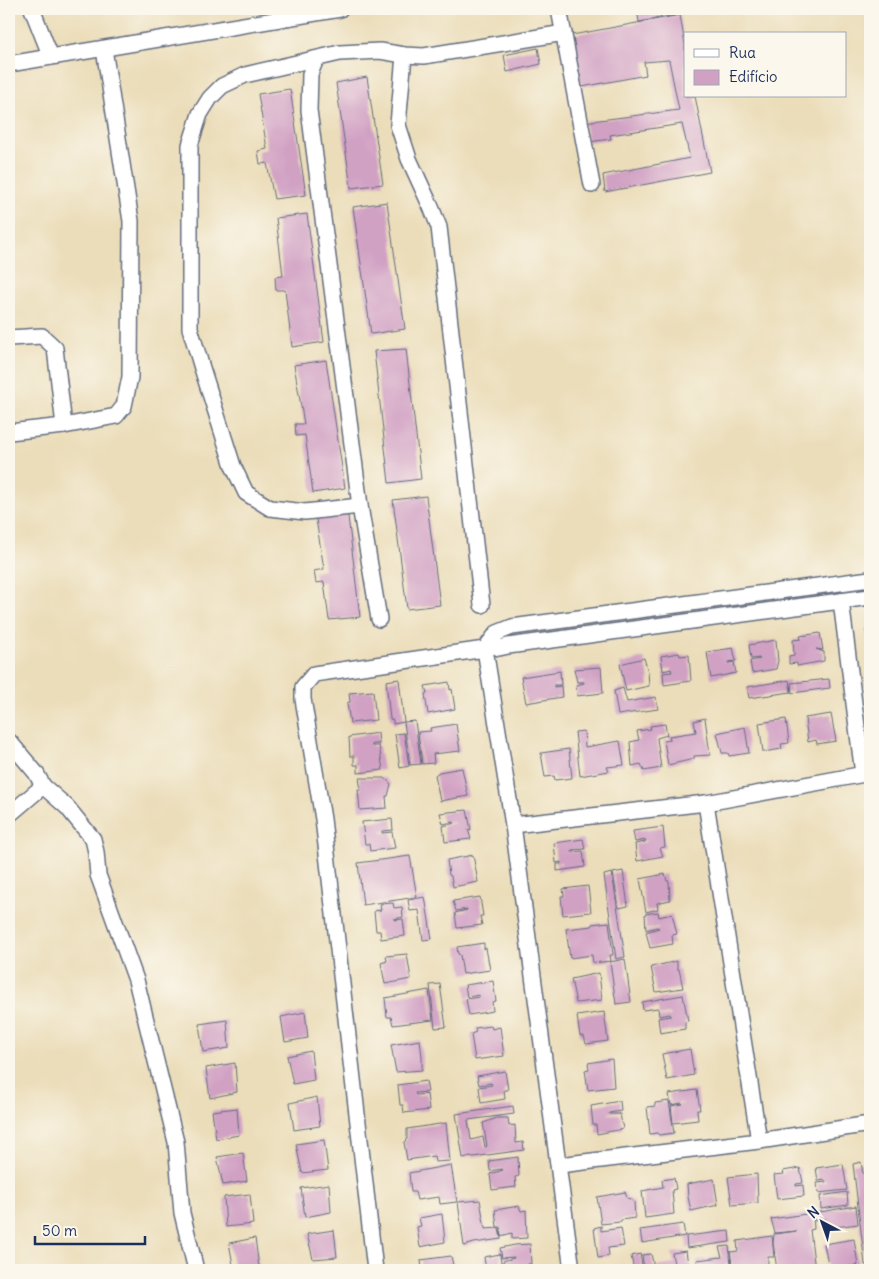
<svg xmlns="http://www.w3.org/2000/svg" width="879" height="1279" viewBox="0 0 879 1279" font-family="Delius,sans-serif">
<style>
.building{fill:#d1a1c4}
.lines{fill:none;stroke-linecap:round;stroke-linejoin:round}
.minor-casing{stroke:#646c7e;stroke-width:18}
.minor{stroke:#fff;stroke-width:15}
</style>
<rect width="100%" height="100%" fill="#fbf7ec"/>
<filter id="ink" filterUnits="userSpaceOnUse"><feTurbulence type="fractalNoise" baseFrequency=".02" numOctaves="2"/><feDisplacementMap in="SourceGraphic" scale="10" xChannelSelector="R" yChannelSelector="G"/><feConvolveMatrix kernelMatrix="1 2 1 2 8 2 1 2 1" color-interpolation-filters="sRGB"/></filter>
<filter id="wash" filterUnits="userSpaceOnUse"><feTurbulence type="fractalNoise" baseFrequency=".0096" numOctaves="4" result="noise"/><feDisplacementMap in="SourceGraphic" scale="20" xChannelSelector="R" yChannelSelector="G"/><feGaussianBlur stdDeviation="1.12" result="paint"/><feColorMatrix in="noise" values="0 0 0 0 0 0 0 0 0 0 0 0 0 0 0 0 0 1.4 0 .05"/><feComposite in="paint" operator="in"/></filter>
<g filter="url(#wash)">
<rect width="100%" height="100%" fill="#ebddb9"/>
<g id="blocks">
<g class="building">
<path d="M637,9H679L680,14L639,22Z"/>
<path d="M680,15L685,45V96H695L710,172L605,192L603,175L690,158L682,124L610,135L611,139L588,142L584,122L679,110L669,60L644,62L646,75L582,87L572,35Z"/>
<path d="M538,48L541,64L507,72L504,55Z"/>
<path d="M367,77L383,184L351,188L336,83Z"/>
<path d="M290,89L306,195L274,199L267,163L260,164L258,151L267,149L258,94Z"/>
<path d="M387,202L405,329L371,334L353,207Z"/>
<path d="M307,214L324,342L292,347L285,290H276L275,277L283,276L276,218Z"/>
<path d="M406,349L421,479L389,483L374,351Z"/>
<path d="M326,360L345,488L313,493L305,435L296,436L295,424H304L294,365Z"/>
<path d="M426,496L440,605L407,609L393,500Z"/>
<path d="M347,508L360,617L329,620L324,582L316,583L314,571L324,569L315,513Z"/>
<path d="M870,629V643L868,644L866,630Z"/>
<path d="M820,633L823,650L816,649L824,652V661L797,666V663L789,664V656L794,655L793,640L801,639L800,636Z"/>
<path d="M776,640L778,661L776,669L752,673L750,661L760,659L759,658L751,659L749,645Z"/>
<path d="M733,648L736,661L728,662V663L734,662L736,673L711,678L707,652Z"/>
<path d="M679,653L680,656L689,655L691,681L664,685L663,673L672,672L671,669L663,671L661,656Z"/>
<path d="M644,658L648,672L649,686L626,691L620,664Z"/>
<path d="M601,667L603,693L577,696L576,685L584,683V682H577L574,669Z"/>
<path d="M560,671L561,685H554V687L561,686L562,697L526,703L521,677Z"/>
<path d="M399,679L404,722L393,724V720L390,719L386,681Z"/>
<path d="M829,679L830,688L792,693L791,683Z"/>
<path d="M789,680L791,692L749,698L747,687Z"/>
<path d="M449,682L450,690L452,689L455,709L428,714L425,694L427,693L425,686Z"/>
<path d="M623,688L627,702L656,697L658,709L618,715L614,691Z"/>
<path d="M373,691L376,720L350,723L347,703L350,702L349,693Z"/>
<path d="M831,714L836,741L817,744L816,740L808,742L805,718Z"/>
<path d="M705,718L710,755L694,756V759L668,765L664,741L670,740L669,736L696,732L694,721Z"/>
<path d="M786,719L789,743L781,744L782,749L763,752L759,723Z"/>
<path d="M415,721L421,764L410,765L404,722Z"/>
<path d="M456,724L460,751L433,754L434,763L422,764L418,732L431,731L430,728Z"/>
<path d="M665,724L667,735L657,738L661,768L644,771L641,764L632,766L630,742L639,740L637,731L651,729L650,726Z"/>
<path d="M745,727L749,753L729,756L728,753H722L717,733Z"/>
<path d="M584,731L585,747L620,741L624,765L607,767L609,771L580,776L575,732Z"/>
<path d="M378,733L379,744H372V746H379L383,770L358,773V765H354V756H350L349,737Z"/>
<path d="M404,733L409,766L400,768L395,734Z"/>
<path d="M569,749L572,778L555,780L554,776L545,777L541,753Z"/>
<path d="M462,768L468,796L440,801L435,775L439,772Z"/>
<path d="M359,778H385L391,784L388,796H386L387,808L360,810L358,790H361Z"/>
<path d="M467,810L471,830L468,829L471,839L445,842L443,826L455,823L453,822L443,824L440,813Z"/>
<path d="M392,819L393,830L382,831V833L392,832L395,848L370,851L369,844H365L362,822Z"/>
<path d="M663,827L665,847L660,848L663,856L637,861L635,844L645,842L646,840L635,842L633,831Z"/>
<path d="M583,839L585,849L572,850V852L583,851L585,867L557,871V864H561V862L556,863L554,843Z"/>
<path d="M473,855L478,882L453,887L451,876L449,875L447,860Z"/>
<path d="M410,856L417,897L363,905L358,863Z"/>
<path d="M623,871L628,906L619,908L613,873Z"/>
<path d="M612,873L625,957L616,959L604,875Z"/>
<path d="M665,874L667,881H669L670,900L657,903L658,909L646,912L640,879Z"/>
<path d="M588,886L591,912L563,915L561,896H564L563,889Z"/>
<path d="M425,897L432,939L423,940L419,910L410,911L408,900Z"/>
<path d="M480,897L483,916H480L482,925L457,928L455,913L467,910V909L456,911L453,901Z"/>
<path d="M393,903L394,908L402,907L403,917L394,919V920L403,919L405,936L381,939L380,931H376L374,911L381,910L380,904Z"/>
<path d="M658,912L659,917L672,914L677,934L672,935L673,944L650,948L646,932L659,928L657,927L646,930L645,914Z"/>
<path d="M609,922L613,955H610L611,961L593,963L592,955L570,958L566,929L592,926V924Z"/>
<path d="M484,943V949L486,948L490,970L463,974L460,955L458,954L457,947Z"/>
<path d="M407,954L411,979L385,984L381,963L387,961L386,956Z"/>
<path d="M625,959L631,1002L616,1004L610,962Z"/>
<path d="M677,961V969H679L683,988L656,992L651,967Z"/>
<path d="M599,973L602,1000L576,1003L571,979Z"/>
<path d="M493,981L496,1001L492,1002L493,1011L469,1015L466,999L479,997V995L467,997L465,985Z"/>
<path d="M440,984L446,1027L435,1028L430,985Z"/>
<path d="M429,990L433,1020L393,1025L391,1017H387L385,998Z"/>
<path d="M683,995L688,1021L685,1022V1029L660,1033L658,1018L671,1016L670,1014L659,1016L658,1008L643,1010L642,1002Z"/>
<path d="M305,1012L308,1038L285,1042L281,1017Z"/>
<path d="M604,1012L608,1041L586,1044L584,1036H580L577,1016Z"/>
<path d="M227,1020L229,1048L203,1052L199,1024Z"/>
<path d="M491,1026L492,1029L500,1027L504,1056L475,1060L471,1034L476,1032L475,1028Z"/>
<path d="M420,1040L422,1057V1070L396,1072L391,1045Z"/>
<path d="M690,1049L694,1075L667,1080L662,1054Z"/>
<path d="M311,1051L314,1080L293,1084L287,1056Z"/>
<path d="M612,1059L614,1087L588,1090L585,1070L589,1069L588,1063Z"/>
<path d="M235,1063L237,1092L210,1098L206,1068Z"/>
<path d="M505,1071L508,1090H504L505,1099L481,1103L479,1087L492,1085L491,1083L479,1085L477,1076Z"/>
<path d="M426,1081L428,1092L415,1093L416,1095L427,1094L429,1110L404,1113L403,1105H400L398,1085Z"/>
<path d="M697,1090L700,1110H697L698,1120L673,1123L671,1106L683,1104L682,1103L671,1105L669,1094Z"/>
<path d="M317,1097L320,1126L294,1130L290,1103Z"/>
<path d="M620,1101L621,1111L609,1113V1114H620L623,1129L597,1134L596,1125H593L591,1106Z"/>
<path d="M669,1101L674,1133L659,1135L657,1133L650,1134L647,1107L655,1106V1103Z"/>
<path d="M513,1106L514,1114L468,1120L471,1140L483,1137L485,1147L487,1146L483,1123L497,1118H508L509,1126L515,1125L516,1143L523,1142L524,1150L473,1157L471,1156L463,1158L456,1114Z"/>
<path d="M237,1108L239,1135L216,1139L212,1111Z"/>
<path d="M446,1123L450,1161L435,1162L434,1156L407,1160L404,1142L407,1139V1129Z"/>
<path d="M324,1140L328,1170L302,1173L296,1144Z"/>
<path d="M243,1153L247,1181L223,1185L217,1157Z"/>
<path d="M518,1157L519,1176L515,1177L516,1187L492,1190L490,1174L503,1170L502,1169L490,1171L489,1161Z"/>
<path d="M861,1162L863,1174L870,1173V1265H865L853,1164Z"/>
<path d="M843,1164L847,1190L818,1193L817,1183L826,1182L825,1180L818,1181L816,1168Z"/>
<path d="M451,1165L457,1202L440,1204L439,1197L417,1200L415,1192H411L409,1173Z"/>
<path d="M800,1168L803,1183L796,1184V1186L803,1185L804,1196L777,1199L774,1175L784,1174L783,1171Z"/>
<path d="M757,1174L758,1203L732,1205L728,1177Z"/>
<path d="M674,1178L676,1189L672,1190L674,1214L645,1218L642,1191L663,1187L662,1180Z"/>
<path d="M714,1179L718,1205L691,1211L688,1197L687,1184Z"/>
<path d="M329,1184L331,1212L305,1217L301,1188Z"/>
<path d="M625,1192L627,1198L630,1199L634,1202L635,1218L621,1220L620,1222L601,1224L597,1197Z"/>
<path d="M847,1192L848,1205L821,1209L820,1196Z"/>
<path d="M250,1194L253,1224L226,1227L224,1197Z"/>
<path d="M480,1200L485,1229L499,1228L501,1239L474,1243L464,1246L458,1202Z"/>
<path d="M519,1206L521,1211L526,1210L527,1238L512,1239V1233L501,1236L500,1227H497L495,1210Z"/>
<path d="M856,1206L858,1224L827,1228L826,1219L815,1221L814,1213Z"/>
<path d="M813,1213L814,1229L810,1230L815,1270H777L773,1243L774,1234L797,1231L775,1233L771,1219Z"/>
<path d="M442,1214L445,1242L420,1247L417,1227L421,1226L419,1218Z"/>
<path d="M683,1224L685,1236L642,1243L640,1230Z"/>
<path d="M601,1226V1231L621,1228L624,1246L608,1248L609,1256L598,1258L594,1228Z"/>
<path d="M334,1230L337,1257L313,1259L307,1234Z"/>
<path d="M729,1231L730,1242L687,1248L686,1236Z"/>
<path d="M772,1236L774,1257H768V1270H733L730,1252L738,1251L737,1241Z"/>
<path d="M255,1238L259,1267L234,1270L229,1243Z"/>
<path d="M854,1239L858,1265L848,1267L849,1270H829L824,1244Z"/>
<path d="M530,1244L531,1264H528L529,1270H504L503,1261L514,1258V1257L502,1258L500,1248L515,1245Z"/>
<path d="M729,1246L731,1264L726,1265V1270H698L697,1260L722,1257L719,1247Z"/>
<path d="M686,1251L689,1270H644L642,1255L651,1254L654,1267L674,1264L672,1253Z"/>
<path d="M500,1254L502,1270H486L484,1257Z"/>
<path d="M640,1254L643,1270H634L631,1256Z"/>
<path d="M451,1256L453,1265L439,1267L440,1269L451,1267V1270H422L421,1260Z"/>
</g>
</g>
</g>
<g filter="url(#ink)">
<use href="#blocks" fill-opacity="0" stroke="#646c7e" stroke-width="1"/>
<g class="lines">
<g class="minor-casing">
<g id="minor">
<path d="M32,9L51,57"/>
<path d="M559,9L592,185"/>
<path d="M404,55L398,125L409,159L431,207L439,227L482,605"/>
<path d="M316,59L310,74L309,110L360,506L379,619"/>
<path d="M9,64L340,9"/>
<path d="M9,338L42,336L55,348L64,426"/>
<path d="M9,432L64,426L116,416L124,406L130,377L131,221L104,49"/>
<path d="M360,506L305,512L270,508L246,493L233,466L202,368L190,328V145L200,114L210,98L222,86L245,75L340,53L380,51L404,55L424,56L564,33"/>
<path d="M841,601L863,774"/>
<path d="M490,644L499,648L508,646L870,597"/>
<path d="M9,741L36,773L43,786L9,815"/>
<path d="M43,786L67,807L93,839L96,852L98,875L136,980L176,1142L182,1213L196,1270"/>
<path d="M706,803L759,1141"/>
<path d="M513,825L706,803L870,773"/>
<path d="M559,1165L759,1141L870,1124"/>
<path d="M375,1270L323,819L303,699V687L314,674L485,649"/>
<path d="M572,1270L513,825L485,649L497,633L512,627L870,579"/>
</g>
</g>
<use href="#minor" class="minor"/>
</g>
</g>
<rect width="879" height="1279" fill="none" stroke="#fbf7ec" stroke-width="30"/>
<rect x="684" y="32" width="162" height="65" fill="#fbf7ec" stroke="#a1a7b3"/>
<rect x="694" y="49" width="25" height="8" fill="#ffffff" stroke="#a1a7b3"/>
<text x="729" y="58" font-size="15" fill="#1b2f5e">Rua</text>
<rect x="694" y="70" width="25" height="15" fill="#d1a1c4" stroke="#a1a7b3"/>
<text x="729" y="82" font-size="15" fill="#1b2f5e">Edifício</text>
<g transform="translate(822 1222) rotate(319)" stroke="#fbf7ec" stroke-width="4" paint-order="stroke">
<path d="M0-4L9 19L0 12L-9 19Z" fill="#1b2f5e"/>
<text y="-8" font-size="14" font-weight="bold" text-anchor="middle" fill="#1b2f5e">N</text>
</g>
<path d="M35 1236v8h110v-8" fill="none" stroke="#1b2f5e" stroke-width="2.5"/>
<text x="42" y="1236" font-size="15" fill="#1b2f5e" stroke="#fbf7ec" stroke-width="4" paint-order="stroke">50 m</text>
</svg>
